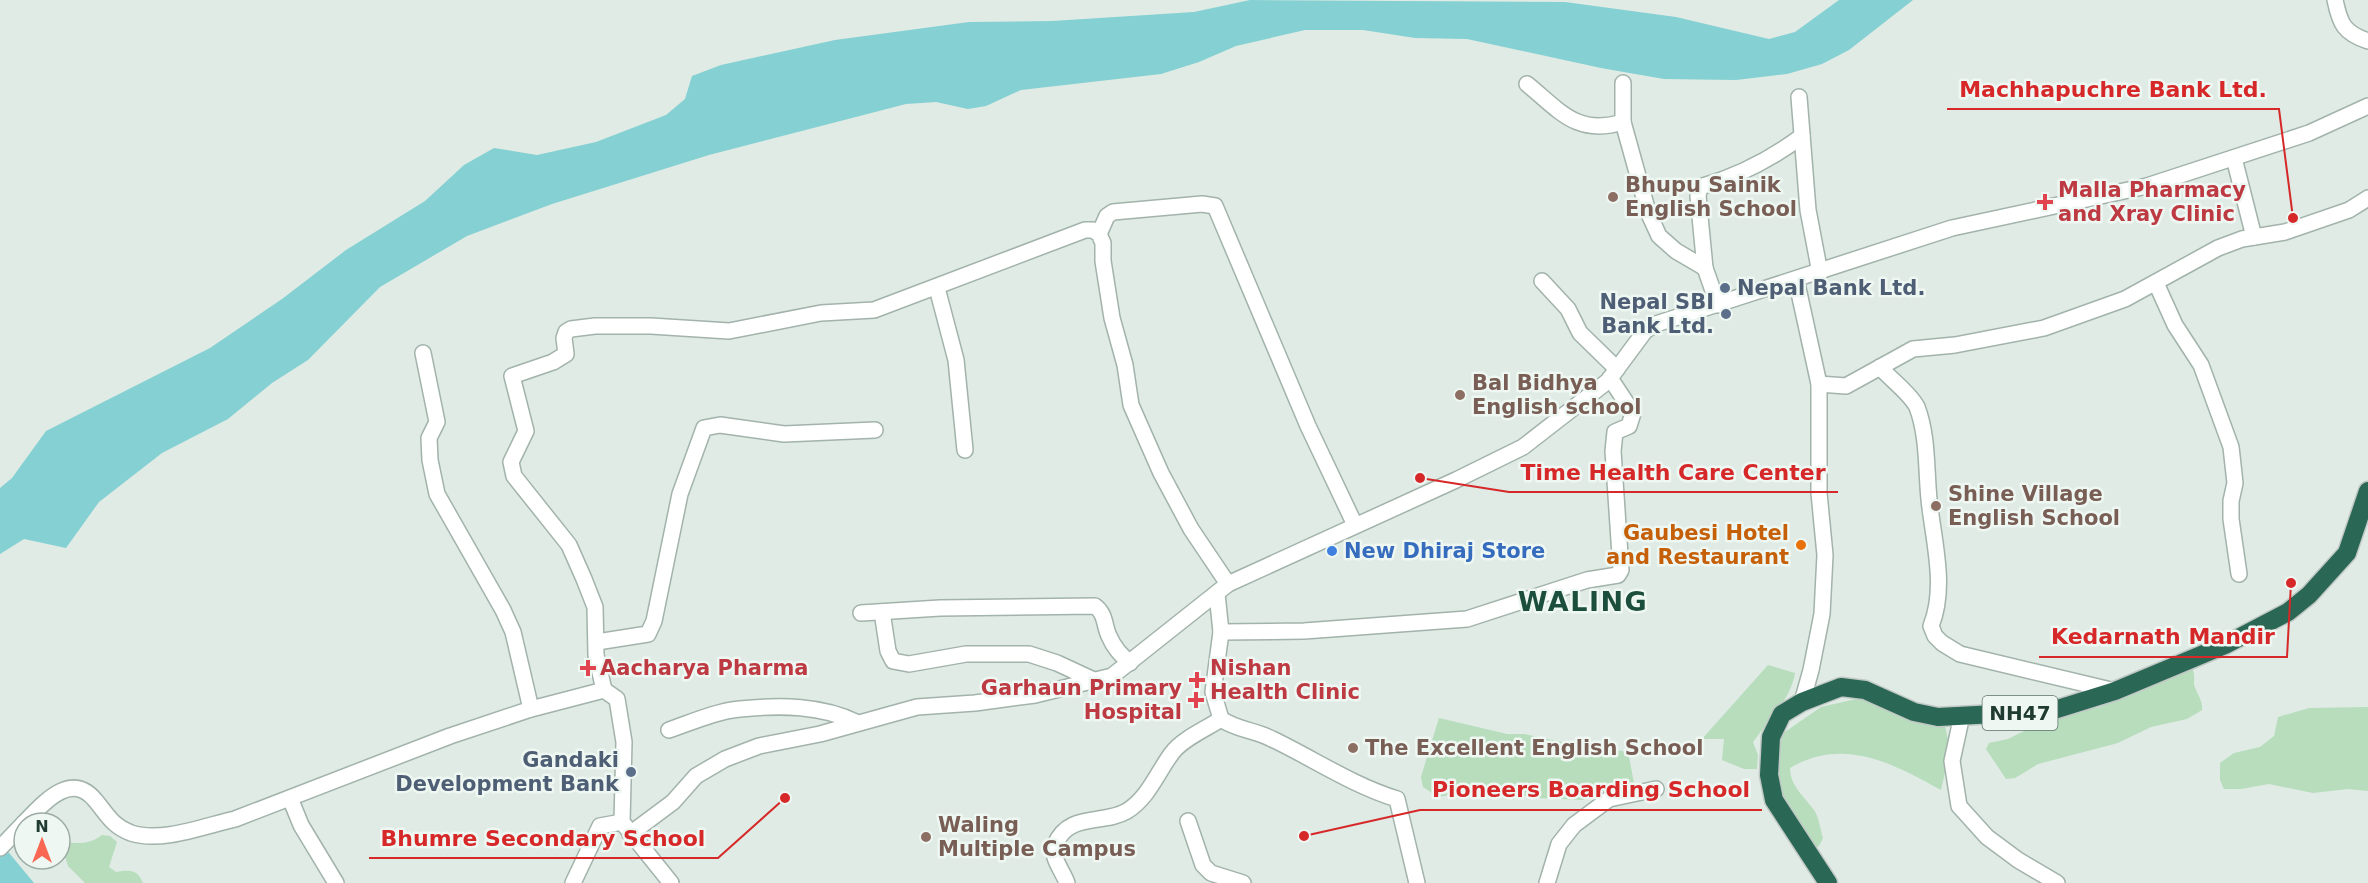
<svg xmlns="http://www.w3.org/2000/svg" width="2368" height="883" viewBox="0 0 2368 883" font-family="'DejaVu Sans',sans-serif">
<style>
.green{fill:#b7ddbd}
.water{fill:#84d0d3}
.lines{fill:none;stroke-linecap:round;stroke-linejoin:round}
.minor-casing{stroke:#a2b3ab;stroke-width:18}
.highway-casing{stroke:#c1c8c5;stroke-width:21}
.minor{stroke:#fff;stroke-width:15}
.highway{stroke:#2a6855;stroke-width:18}
.education-dot{fill:#8d6e63;stroke:#eff7f3;stroke-width:2}
.health-dot{fill:#e0444e;stroke:#eff7f3;stroke-width:2}
.service-dot{fill:#5c6f8a;stroke:#eff7f3;stroke-width:2}
.food-dot{fill:#e8710a;stroke:#eff7f3;stroke-width:2}
.shop-dot{fill:#3f7fe0;stroke:#eff7f3;stroke-width:2}
.labels{text-anchor:middle;dominant-baseline:central;stroke-width:5;stroke-linejoin:round;paint-order:stroke}
.shield{fill:#eff7f3;stroke:#5e736b;stroke-width:1.5}
.shield-label{font-size:20px;font-weight:bold;fill:#203b31}
.education-label{font-size:21px;font-weight:bold;fill:#785e54;stroke:#eff7f3;text-anchor:start}
.health-label{font-size:21px;font-weight:bold;fill:#be3a42;stroke:#eff7f3;text-anchor:start}
.service-label{font-size:21px;font-weight:bold;fill:#4e5e75;stroke:#eff7f3;text-anchor:end}
.food-label{font-size:21px;font-weight:bold;fill:#c56008;stroke:#eff7f3;text-anchor:end}
.shop-label{font-size:21px;font-weight:bold;fill:#366cbe;stroke:#eff7f3;text-anchor:start}
.district-label{font-size:27px;font-weight:bold;letter-spacing:1.5px;fill:#1b4e3c;stroke:#eff7f3}
.leader{fill:none;stroke:#d62828;stroke-width:2}
.callout-dot{fill:#d62828;stroke:#eff7f3;stroke-width:2}
.callout-label{font-size:22px;text-anchor:middle;font-weight:bold;fill:#d62828;stroke:#eff7f3;stroke-width:5;stroke-linejoin:round;paint-order:stroke}
</style>
<rect width="100%" height="100%" fill="#dfebe4"/>
<g class="green">
<path d="M1768,665L1795,673C1791,699 1768,721 1753,742L1758,755L1757,769H1744L1722,760L1724,739H1702Z"/>
<path d="M2192,668C2195,674 2194,677 2194,684C2196,694 2203,699 2202,710L2187,719L2151,727L2118,743L2038,764L2015,778L2006,779L1986,749L1989,743L2008,739L2048,719L2100,707Z"/>
<path d="M1856,699L1881,703L1945,725L1950,751L1941,790C1894,764 1843,736 1790,768C1790,786 1804,796 1814,810C1819,817 1820,829 1823,838L1819,846L1811,850L1773,779L1782,734L1821,707Z"/>
<path d="M2368,707V791L2348,789L2313,793L2269,784L2241,789H2224L2220,780V763L2234,753L2260,747L2274,736L2278,717L2309,708Z"/>
<path d="M1439,718L1507,734H1524L1595,749L1623,751L1629,757L1634,783L1583,800L1539,798L1483,789L1438,797L1423,787L1421,777Z"/>
<path d="M102,835L110,836L117,842L109,867L116,872C130,870 137,869 143,883H85L68,866L60,841C76,844 89,845 102,835Z"/>
</g>
<g class="water">
<path d="M1250,0L1565,2L1676,17L1769,39L1795,32L1839,0H1913L1849,50L1822,64L1787,74L1736,80L1664,79L1601,68L1467,39L1415,38L1363,30H1305L1236,46L1199,62L1161,74L1021,90L986,106L968,109L936,102L906,104L709,155L552,204L467,236L380,287L308,360L272,383L228,419L162,453L99,502L66,548L24,539L0,554V488L12,478L46,431L210,348L282,299L346,250L425,201L464,165L494,148L537,155L596,142L666,115L685,99L692,76L721,65L835,40L969,22L1052,21L1194,12Z"/>
<path d="M0,842L34,883H0Z"/>
</g>
<g class="lines">
<g class="minor-casing">
<g id="minor">
<path d="M2335,0C2340,24 2344,33 2368,41"/>
<path d="M1623,83V122L1648,212L1659,236L1676,251L1705,268"/>
<path d="M1527,84C1560,111 1577,136 1623,122"/>
<path d="M1799,97L1808,210L1820,273"/>
<path d="M2234,158L2254,237"/>
<path d="M1099,234L1107,216L1113,212L1202,204L1215,206L1308,426L1355,525"/>
<path d="M1796,279L1819,384V493L1825,555L1822,614L1811,670L1802,702"/>
<path d="M1542,281L1568,309L1580,333L1617,369"/>
<path d="M2156,283L2175,325L2201,365L2231,447L2235,483L2231,501V519L2239,574"/>
<path d="M937,288L956,360L965,450"/>
<path d="M1718,305L1705,268L1698,196L1700,187C1739,176 1770,160 1802,136"/>
<path d="M423,353L437,422L429,438L430,460L437,494L503,610L513,632L531,709"/>
<path d="M1880,367C1890,379 1910,393 1917,407C1928,436 1926,469 1929,499C1933,540 1947,586 1931,626L1935,636L1942,643L1960,654L2115,691"/>
<path d="M1819,384L1846,386L1913,349L1955,345L2044,328L2125,299L2218,248L2242,239L2285,232L2349,210L2368,198"/>
<path d="M882,612L888,651L893,661L909,664L966,654H1029L1057,663L1098,682"/>
<path d="M861,613L940,608L1095,606C1106,614 1104,626 1109,636C1114,648 1121,655 1130,663"/>
<path d="M1221,632L1304,631L1467,619L1587,580L1618,575L1621,570L1613,451L1615,432L1629,426L1633,413L1610,378"/>
<path d="M597,642L648,634L654,621L680,494L704,428L720,425L784,434L875,430"/>
<path d="M604,690L596,655L595,607L584,579L569,545L514,476L511,462L526,431L512,376L553,362L566,354L564,338L566,332L571,329L595,326H651L729,331L821,313L874,310L1085,230H1093L1099,234L1103,243V261L1112,318L1125,365L1131,405L1161,473L1191,529L1228,584"/>
<path d="M1962,715L1952,761L1959,806L1987,837L2018,860L2057,883"/>
<path d="M1221,719C1237,730 1255,730 1272,739C1314,759 1352,785 1397,799L1417,883"/>
<path d="M669,730C692,722 717,711 740,709C780,705 822,705 858,723"/>
<path d="M290,798L301,825L336,883"/>
<path d="M1188,821L1203,865L1211,873L1243,883"/>
<path d="M24,823C42,805 70,770 95,800C107,814 112,826 131,833C162,843 204,826 235,819L450,736L531,709L604,690L617,699L624,742L622,822L671,883"/>
<path d="M630,834L673,802L696,776L725,759L759,746L820,734L917,707L975,703L1035,695L1112,676L1228,584L1456,480L1523,447L1608,381L1645,331L1656,324L1952,228L2147,186L2309,133L2368,106"/>
<path d="M0,848L24,823"/>
<path d="M573,883L600,826L622,822"/>
<path d="M1067,883C1063,871 1050,857 1055,845C1068,812 1103,825 1127,811C1149,797 1157,773 1172,753C1182,739 1206,729 1221,719L1213,692L1221,632L1217,594"/>
<path d="M1547,883L1559,844L1574,825L1609,799L1656,789"/>
</g>
</g>
<g class="highway-casing">
<path id="highway" d="M1828,883L1774,800L1769,775L1771,737L1782,714L1802,702L1841,687L1865,690L1914,712L1938,717L2051,711L2115,691L2225,645L2288,612L2309,595L2347,553L2368,491"/>
</g>
<use href="#minor" class="minor"/>
<use href="#highway" class="highway"/>
</g>
<g class="education-dot">
<circle cx="1613" cy="197" r="6"/>
<circle cx="1460" cy="395" r="6"/>
<circle cx="1936" cy="506" r="6"/>
<circle cx="1353" cy="748" r="6"/>
<circle cx="926" cy="837" r="6"/>
</g>
<g class="health-dot">
<path d="M2042 193h6v6h6v6h-6v6h-6v-6h-6v-6h6z"/>
<path d="M585 659h6v6h6v6h-6v6h-6v-6h-6v-6h6z"/>
<path d="M1194 671h6v6h6v6h-6v6h-6v-6h-6v-6h6z"/>
<path d="M1193 691h6v6h6v6h-6v6h-6v-6h-6v-6h6z"/>
</g>
<g class="service-dot">
<circle cx="1725" cy="288" r="6"/>
<circle cx="1726" cy="314" r="6"/>
<circle cx="631" cy="772" r="6"/>
</g>
<circle class="food-dot" cx="1801" cy="545" r="6"/>
<circle class="shop-dot" cx="1332" cy="551" r="6"/>
<g class="labels">
<rect class="shield" x="1982.5" y="696" width="75" height="34" rx="4.5"/>
<g class="shield-label">
<text x="2020" y="713">NH47</text>
</g>
<g class="education-label">
<text x="1625" y="185">Bhupu Sainik<tspan x="1625" dy="24">English School</tspan></text>
<text x="1472" y="383">Bal Bidhya<tspan x="1472" dy="24">English school</tspan></text>
<text x="1948" y="494">Shine Village<tspan x="1948" dy="24">English School</tspan></text>
<text x="1365" y="748">The Excellent English School</text>
<text x="938" y="825">Waling<tspan x="938" dy="24">Multiple Campus</tspan></text>
</g>
<g class="health-label">
<text x="2058" y="190">Malla Pharmacy<tspan x="2058" dy="24">and Xray Clinic</tspan></text>
<text x="600" y="668">Aacharya Pharma</text>
<text x="1210" y="668">Nishan<tspan x="1210" dy="24">Health Clinic</tspan></text>
<text x="1182" y="688" text-anchor="end">Garhaun Primary<tspan x="1182" dy="24">Hospital</tspan></text>
</g>
<g class="service-label">
<text x="1737" y="288" text-anchor="start">Nepal Bank Ltd.</text>
<text x="1714" y="302">Nepal SBI<tspan x="1714" dy="24">Bank Ltd.</tspan></text>
<text x="619" y="760">Gandaki<tspan x="619" dy="24">Development Bank</tspan></text>
</g>
<g class="food-label">
<text x="1789" y="533">Gaubesi Hotel<tspan x="1789" dy="24">and Restaurant</tspan></text>
</g>
<g class="shop-label">
<text x="1344" y="551">New Dhiraj Store</text>
</g>
<g class="district-label">
<text x="1583" y="601">WALING</text>
</g>
</g>
<path class="leader" d="M2293 218L2279 109H1947M1420 478L1509 492H1838M2291 583L2287 657H2039M1304 836L1420 810H1762M785 798L718 858H369"/>
<g class="callout-dot">
<circle cx="2293" cy="218" r="6"/>
<circle cx="1420" cy="478" r="6"/>
<circle cx="2291" cy="583" r="6"/>
<circle cx="1304" cy="836" r="6"/>
<circle cx="785" cy="798" r="6"/>
</g>
<g class="callout-label">
<text x="2113" y="97">Machhapuchre Bank Ltd.</text>
<text x="1673" y="480">Time Health Care Center</text>
<text x="2163" y="644">Kedarnath Mandir</text>
<text x="1591" y="797">Pioneers Boarding School</text>
<text x="543" y="846">Bhumre Secondary School</text>
</g>
<g transform="translate(42 841)"><circle r="28" fill="#eff7f3" stroke="#9caca5" stroke-width="1.5"/>
<path d="M0-4.5L10 22L0 15L-10 22Z" fill="#f76751"/>
<text y="-9" font-size="16" font-weight="bold" text-anchor="middle" fill="#203b31">N</text>
</g>
</svg>
